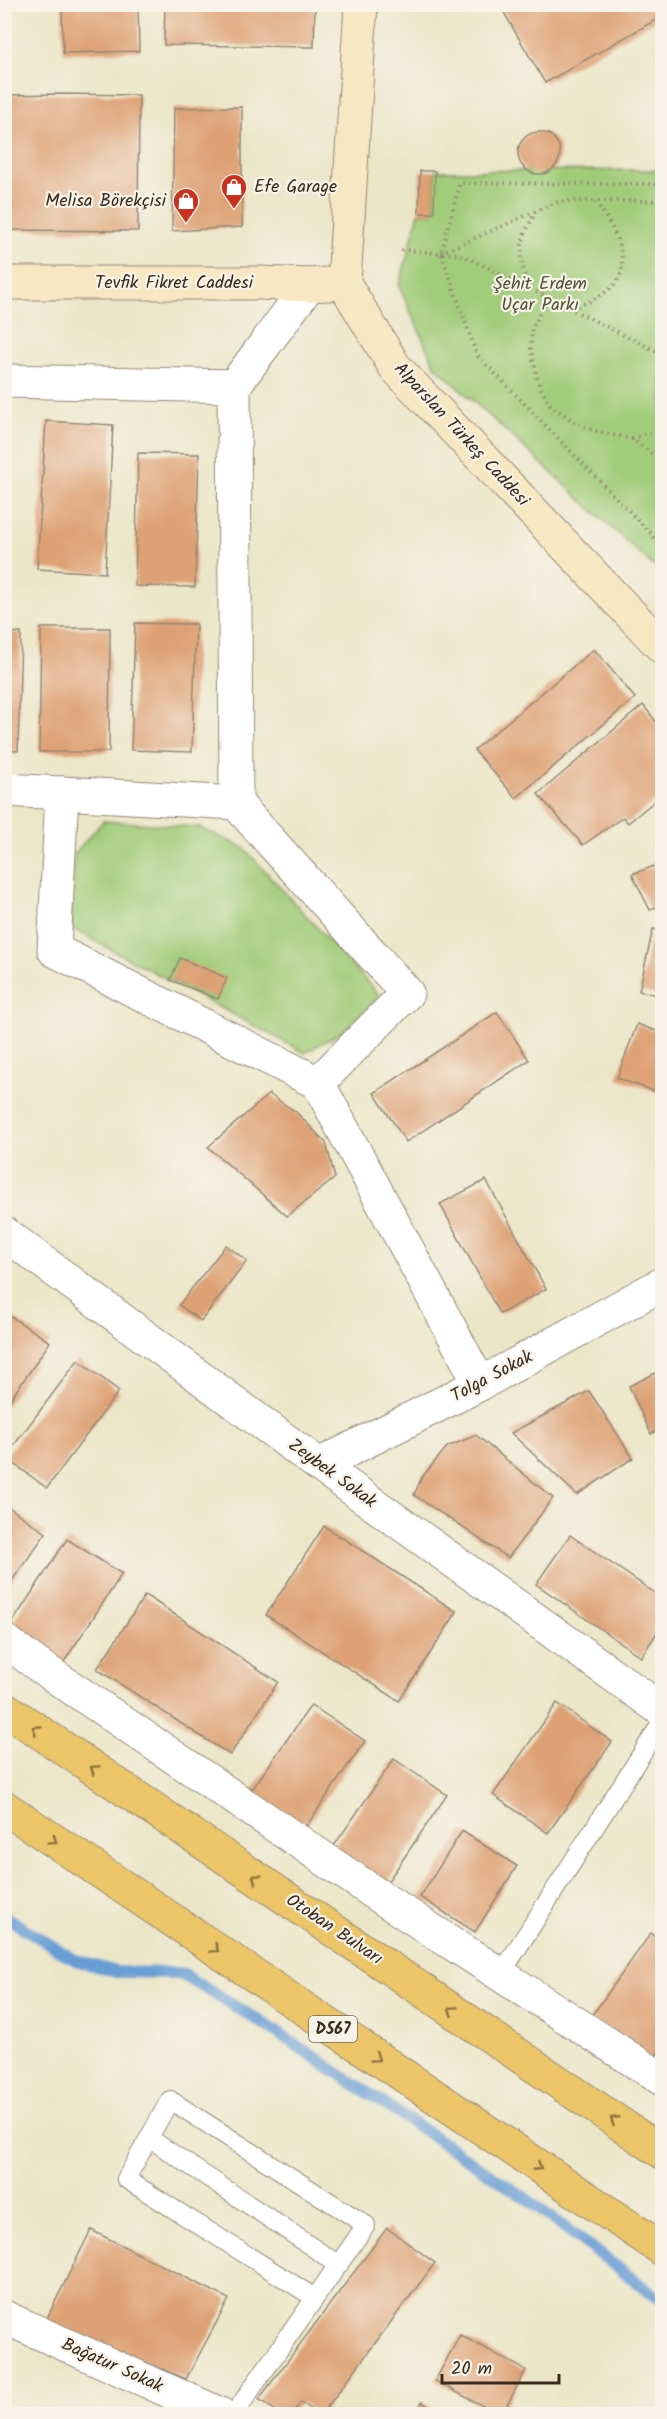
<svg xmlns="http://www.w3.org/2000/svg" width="667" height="2419" viewBox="0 0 667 2419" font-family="Kalam,sans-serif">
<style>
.green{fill:#a1cc79;stroke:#6e7b4c;stroke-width:1.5}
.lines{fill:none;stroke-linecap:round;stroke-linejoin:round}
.stream{stroke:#689dd4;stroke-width:12}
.building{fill:#dea175}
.lane-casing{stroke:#948874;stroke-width:20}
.street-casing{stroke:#948874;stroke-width:35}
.secondary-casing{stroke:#948874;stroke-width:35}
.highway-casing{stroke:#948874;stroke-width:35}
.path{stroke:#948874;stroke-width:4;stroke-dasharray:1.5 4.5;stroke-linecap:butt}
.lane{stroke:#fff;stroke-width:18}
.street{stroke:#fff;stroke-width:33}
.secondary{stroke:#f7e8c3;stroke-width:33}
.highway{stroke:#ecc569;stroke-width:33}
.oneway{stroke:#8b7040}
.labels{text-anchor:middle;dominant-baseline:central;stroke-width:4.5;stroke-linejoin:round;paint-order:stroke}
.shield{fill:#f7f3e8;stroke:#73665b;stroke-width:1.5}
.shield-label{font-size:16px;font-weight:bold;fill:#3b2a1e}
.poi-label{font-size:18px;fill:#3b2a1e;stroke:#f7f3e8;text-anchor:start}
.street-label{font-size:18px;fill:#3b2a1e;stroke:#f7f3e8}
.park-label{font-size:18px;fill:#545235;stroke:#f7f3e8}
</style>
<rect width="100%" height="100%" fill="#f7f3e8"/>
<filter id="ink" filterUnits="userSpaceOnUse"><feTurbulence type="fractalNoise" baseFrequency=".0167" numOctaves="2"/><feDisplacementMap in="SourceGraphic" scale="12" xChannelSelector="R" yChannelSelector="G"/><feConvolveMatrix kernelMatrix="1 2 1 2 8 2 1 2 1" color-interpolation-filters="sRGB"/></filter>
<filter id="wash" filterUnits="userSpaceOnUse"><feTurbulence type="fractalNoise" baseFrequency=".008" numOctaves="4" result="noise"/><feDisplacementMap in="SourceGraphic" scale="24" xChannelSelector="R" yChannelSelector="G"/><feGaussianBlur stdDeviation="1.35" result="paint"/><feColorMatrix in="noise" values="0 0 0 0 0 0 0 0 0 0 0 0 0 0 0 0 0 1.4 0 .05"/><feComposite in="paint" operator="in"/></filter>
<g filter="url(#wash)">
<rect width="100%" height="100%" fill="#ece6c9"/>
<g class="green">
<path d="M662,170V574L435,366L399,286L419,213H434L435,171Z"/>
<path d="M103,821L198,827L243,847L380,996L342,1032L305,1053L71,928L74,854Z"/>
</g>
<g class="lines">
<path class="stream" d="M4,1916L75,1960L116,1972L180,1973L272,2029L524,2197L662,2301"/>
</g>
<g id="blocks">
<g class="building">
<path d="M165,4H315L314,47L164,45Z"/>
<path d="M499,4H654L661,17L545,83Z"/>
<path d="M62,5H138L139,51L63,53Z"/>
<path d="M59,94L139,95L138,231L4,230V95Z"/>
<path d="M242,107V227L172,231L174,108Z"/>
<circle cx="539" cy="153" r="21"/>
<path d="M420,171H435L434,213H419Z"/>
<path d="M46,421L113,425L105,573L37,569Z"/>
<path d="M138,453L199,454L195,587L135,586Z"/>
<path d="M135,623L196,624L192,752L131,750Z"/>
<path d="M41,628H110L109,752H39Z"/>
<path d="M4,632L21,633L18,751L4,750Z"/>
<path d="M594,649L635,698L516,798L474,750Z"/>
<path d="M643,705L662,729V807L656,800L628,823L623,817L583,845L538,794Z"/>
<path d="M662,861V904L650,910L632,874L660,864Z"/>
<path d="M653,929L662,931V996L639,991Z"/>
<path d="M180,958L227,978L218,999L170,980Z"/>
<path d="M497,1012L529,1060L406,1142L374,1093Z"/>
<path d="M637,1024L662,1033V1094L617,1078Z"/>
<path d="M269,1094L296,1112L326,1143L335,1178L287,1216L208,1147Z"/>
<path d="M486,1180L546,1289L500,1314L440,1204Z"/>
<path d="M226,1245L247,1261L201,1321L179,1305Z"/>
<path d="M4,1312L50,1342L4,1409Z"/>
<path d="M78,1360L119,1391L47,1488L5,1457Z"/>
<path d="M662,1370V1428L651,1434L629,1386Z"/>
<path d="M589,1391L633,1458L577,1495L511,1433Z"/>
<path d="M476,1435L553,1498L508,1558L414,1495L422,1477L447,1447Z"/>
<path d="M4,1504L46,1533L4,1592Z"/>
<path d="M324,1526L457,1612L399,1701L266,1615Z"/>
<path d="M570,1535L662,1598V1625L641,1657L536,1584Z"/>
<path d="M67,1539L122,1574L60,1668L6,1632Z"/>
<path d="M145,1595L278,1682L230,1755L97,1669Z"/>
<path d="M557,1703L612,1742L548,1833L493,1795Z"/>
<path d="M311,1705L365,1741L305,1828L251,1791Z"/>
<path d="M394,1759L447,1795L384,1887L331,1850Z"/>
<path d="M462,1831L517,1866L475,1932L420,1897Z"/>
<path d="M651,1933L662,1941V2047L652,2061L590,2018Z"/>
<path d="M387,2228L435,2263L322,2414H318L301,2402L292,2414H280L259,2399Z"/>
<path d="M91,2230L229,2299L186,2379L46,2320Z"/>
<path d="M460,2335L526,2370L502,2414H498L435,2381Z"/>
<path d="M422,2402L442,2414H415Z"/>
</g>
</g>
</g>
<g filter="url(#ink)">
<use href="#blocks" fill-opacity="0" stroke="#948874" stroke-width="1.5"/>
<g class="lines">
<g class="lane-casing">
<g id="lane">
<path d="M501,1974L662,1722"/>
<path d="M149,2138L339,2265"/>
<path d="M234,2414L366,2225L170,2100L126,2179L315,2298"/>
</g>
</g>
<g class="street-casing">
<g id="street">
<path d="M309,285L234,386L236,803L407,993L318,1083L480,1384"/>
<path d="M4,381L234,386"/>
<path d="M4,790L62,793"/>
<path d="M236,803L62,793L54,950L318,1083"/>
<path d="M4,1233L319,1465L662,1710"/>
<path d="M319,1465L480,1384L662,1284"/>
<path d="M4,1640L38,1665L385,1900L662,2079"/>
<path d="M4,2317L220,2414"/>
</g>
</g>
<g class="secondary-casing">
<g id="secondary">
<path d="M361,4L344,283L395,367L662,647"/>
<path d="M4,283H260L309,285L344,283"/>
</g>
</g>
<g class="highway-casing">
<g id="highway">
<path d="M4,1708L662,2152"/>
<path d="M4,1807L662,2249"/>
</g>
</g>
<g class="path">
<path d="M662,184L460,183L441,253L477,355L662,545"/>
<path d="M401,250L462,255L662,354"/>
<path d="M441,253L559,201H662"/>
<path d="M528,287C518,253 518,242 536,212"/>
<path d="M547,297L532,330L531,349L539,386L551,406L576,423L595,431L632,439L653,454L662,465"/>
<path d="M572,308C586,304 602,296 613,286C636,264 610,219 594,201"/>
<path d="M632,439L662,428"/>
</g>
<use href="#lane" class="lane"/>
<use href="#street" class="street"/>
<use href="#secondary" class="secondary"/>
<use href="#highway" class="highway"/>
</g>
<defs><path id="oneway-chevron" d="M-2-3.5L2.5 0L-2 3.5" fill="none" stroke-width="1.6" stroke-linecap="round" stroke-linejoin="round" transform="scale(1.5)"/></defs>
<g class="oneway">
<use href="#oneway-chevron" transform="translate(36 1729) rotate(-146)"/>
<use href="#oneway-chevron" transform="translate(94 1769) rotate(-146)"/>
<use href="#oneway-chevron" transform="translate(53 1840) rotate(34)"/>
<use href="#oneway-chevron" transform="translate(256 1878) rotate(-146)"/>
<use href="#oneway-chevron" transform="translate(215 1949) rotate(34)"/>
<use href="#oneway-chevron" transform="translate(452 2010) rotate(-146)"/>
<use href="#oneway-chevron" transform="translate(376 2058) rotate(34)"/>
<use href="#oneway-chevron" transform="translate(614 2120) rotate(-146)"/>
<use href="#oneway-chevron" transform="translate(538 2167) rotate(33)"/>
</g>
</g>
<defs>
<g id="shop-pin" transform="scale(1.35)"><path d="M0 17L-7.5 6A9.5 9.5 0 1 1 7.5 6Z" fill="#c8321e" stroke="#f7f3e8"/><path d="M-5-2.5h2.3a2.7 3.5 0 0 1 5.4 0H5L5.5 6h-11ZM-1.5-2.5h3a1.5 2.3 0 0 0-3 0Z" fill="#fff"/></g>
</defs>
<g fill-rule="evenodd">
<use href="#shop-pin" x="234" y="187"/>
<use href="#shop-pin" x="186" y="201"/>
</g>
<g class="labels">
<rect class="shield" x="309" y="2016" width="48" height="26" rx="4.5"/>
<g class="shield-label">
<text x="333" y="2029">D567</text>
</g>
<g class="poi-label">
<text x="254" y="187">Efe Garage</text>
<text x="166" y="201" text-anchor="end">Melisa Börekçisi</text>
</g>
<g class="street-label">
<text x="174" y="283">Tevfik Fikret Caddesi</text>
<text transform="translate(461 435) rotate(47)">Alparslan Türkeş Caddesi</text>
<text transform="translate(492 1377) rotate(-28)">Tolga Sokak</text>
<text transform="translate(332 1474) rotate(36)">Zeybek Sokak</text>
<text transform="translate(334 1930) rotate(34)">Otoban Bulvarı</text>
<text transform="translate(112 2366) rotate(24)">Bağatur Sokak</text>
</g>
<g class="park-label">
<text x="540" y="284">Şehit Erdem<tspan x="540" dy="21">Uçar Parkı</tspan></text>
</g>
</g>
<rect width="667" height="2419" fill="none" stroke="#f7f3e8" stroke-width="24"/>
<path d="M442 2374v9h117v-9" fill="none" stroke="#3b2a1e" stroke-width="3"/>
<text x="451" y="2374" font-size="18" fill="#3b2a1e" stroke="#f7f3e8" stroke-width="4.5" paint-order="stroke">20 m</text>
</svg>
